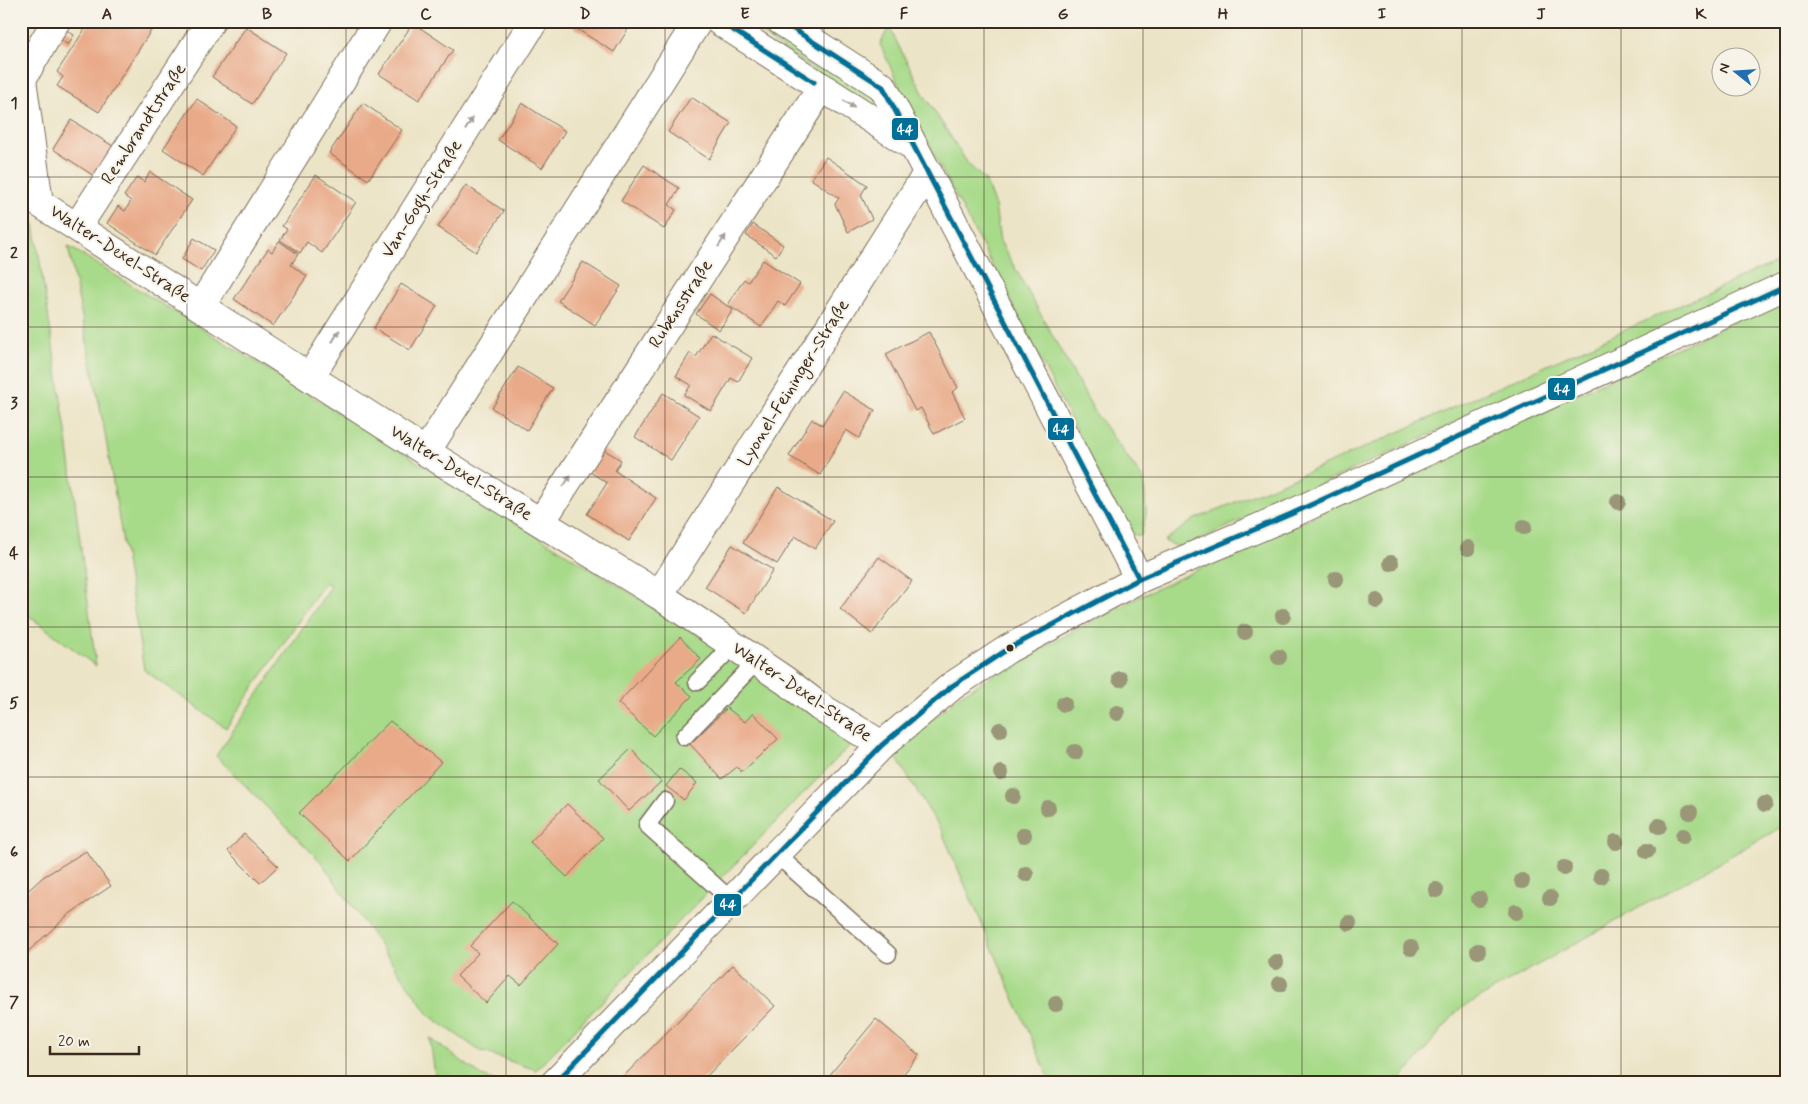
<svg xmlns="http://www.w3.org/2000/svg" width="1808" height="1104" viewBox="0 0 1808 1104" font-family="Mynerve,sans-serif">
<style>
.green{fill:#a7da89;stroke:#718254}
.building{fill:#e9aa89}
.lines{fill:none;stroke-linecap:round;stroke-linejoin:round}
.lane-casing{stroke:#796b59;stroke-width:19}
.street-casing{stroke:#796b59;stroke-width:30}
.secondary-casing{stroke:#796b59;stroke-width:30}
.lane{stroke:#fff;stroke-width:16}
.street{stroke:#fff;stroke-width:28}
.secondary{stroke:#fff;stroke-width:28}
.bus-1-casing{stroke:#f7f3e8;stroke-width:9}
.bus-1{stroke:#006f98;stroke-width:5}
.tree{fill:#9a9678}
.oneway{fill:#a79f9a}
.grid{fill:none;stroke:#3b2a1e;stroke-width:1;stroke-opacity:0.55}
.bus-dot{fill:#3b2a1e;stroke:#f7f3e8;stroke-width:2}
.labels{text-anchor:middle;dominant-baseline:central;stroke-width:4;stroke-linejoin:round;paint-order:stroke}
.street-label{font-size:18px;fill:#3b2a1e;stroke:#f7f3e8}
.line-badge{stroke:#f7f3e8;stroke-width:2}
.badge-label{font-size:14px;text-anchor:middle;font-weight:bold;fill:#fff}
.neatline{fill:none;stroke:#3b2a1e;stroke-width:2}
.grid-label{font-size:16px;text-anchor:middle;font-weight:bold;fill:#3b2a1e}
</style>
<rect width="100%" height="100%" fill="#f7f3e8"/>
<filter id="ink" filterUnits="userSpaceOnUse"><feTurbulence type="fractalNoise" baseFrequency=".02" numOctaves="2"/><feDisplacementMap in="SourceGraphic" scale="10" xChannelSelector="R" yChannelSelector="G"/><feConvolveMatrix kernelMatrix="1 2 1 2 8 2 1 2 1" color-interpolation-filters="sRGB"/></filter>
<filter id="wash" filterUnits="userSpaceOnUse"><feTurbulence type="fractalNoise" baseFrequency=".0096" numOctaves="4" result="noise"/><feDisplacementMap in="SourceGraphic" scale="20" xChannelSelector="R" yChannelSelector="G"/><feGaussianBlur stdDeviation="1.12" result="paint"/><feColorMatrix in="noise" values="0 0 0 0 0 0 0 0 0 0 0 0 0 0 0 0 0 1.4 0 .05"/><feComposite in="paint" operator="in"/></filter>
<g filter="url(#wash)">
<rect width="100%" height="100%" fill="#ece4c6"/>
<g class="green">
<path d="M743,21H766L870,88L888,122Z"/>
<path d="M889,27L923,93L968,164L985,180L995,206L1000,241L1096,414L1144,480L1146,514L1141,536L1128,533L996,272L907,104L880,44Z"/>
<path d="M21,130L30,197L66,431L96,666L21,610Z"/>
<path d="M68,246L716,646L855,740L536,1070L480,1051L430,1016L321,862L216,756L331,586L325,582L226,728L144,670L104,428Z"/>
<path d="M1787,257V273L1716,304L1181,548L1164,541L1195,519L1339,459Z"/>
<path d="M1787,297V824L1458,1010L1398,1083H1051L941,830L894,754L959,696L1011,664L1141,596Z"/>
<path d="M430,1038L482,1076L503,1083H436Z"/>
</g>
<g id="blocks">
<g class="building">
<path d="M90,21H157L99,112L57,86L63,77L57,72Z"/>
<path d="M575,21H633L614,52L572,26Z"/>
<path d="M413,23L453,50L419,100L379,74Z"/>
<path d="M60,26L74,35L68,45L54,35Z"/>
<path d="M246,27L286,53L252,104L212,77Z"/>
<path d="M691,97L731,123L709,159L668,132Z"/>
<path d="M197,99L236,126L203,176L163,149Z"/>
<path d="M363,103L402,130L368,180L329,153Z"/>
<path d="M522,103L565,131L542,168L498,140Z"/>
<path d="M71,120L116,148L97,178L53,149Z"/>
<path d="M826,157L867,185L861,195L872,219L848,232L835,204L839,198L811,179Z"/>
<path d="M644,165L679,188L669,205L676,210L664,229L621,201Z"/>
<path d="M150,172L192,200L155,255L107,223L118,206L125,211L131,201L124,196L137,177L144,182Z"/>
<path d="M316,175L356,202L322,253L307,242L300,253L280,240L287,229L282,226Z"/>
<path d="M466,185L504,211L476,252L438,227Z"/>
<path d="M753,224L783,245L776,256L746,235Z"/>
<path d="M194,238L214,250L201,271L182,259Z"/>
<path d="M279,241L298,254L291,265L307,276L273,326L234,299L268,249L272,252Z"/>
<path d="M763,260L800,284L785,306L778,301L761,327L728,305L744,279L748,282Z"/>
<path d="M583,262L621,286L595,325L558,301Z"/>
<path d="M401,284L437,306L410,350L374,328Z"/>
<path d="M710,294L733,310L719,330L696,314Z"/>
<path d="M929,332L958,388L952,392L965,418L934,434L921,408L915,411L886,354Z"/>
<path d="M711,333L752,358L738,382L731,378L711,411L684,395L691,385L676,376L690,353L696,357Z"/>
<path d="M518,367L553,388L527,430L492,408Z"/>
<path d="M843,391L875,410L859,438L846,430L820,475L789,456L812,419L822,425Z"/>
<path d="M663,393L699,416L671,460L635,437Z"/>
<path d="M601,448L621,460L615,471L656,498L629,541L587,514L607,483L587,470Z"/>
<path d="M778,487L833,521L815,549L795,536L777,564L743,543Z"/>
<path d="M732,545L773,570L746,613L705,587Z"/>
<path d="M879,557L912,581L872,634L840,609Z"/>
<path d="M680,637L701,659L676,682L692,696L653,736L618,703Z"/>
<path d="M727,708L745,722L753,713L778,739L742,772L737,767L722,779L690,744Z"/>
<path d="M390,721L441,762L350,861L299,813Z"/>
<path d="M631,749L661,782L629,811L599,779Z"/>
<path d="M679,769L697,783L684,800L666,786Z"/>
<path d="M567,804L603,838L567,877L530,842Z"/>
<path d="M244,834L278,866L260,883L228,851Z"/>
<path d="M86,851L111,886L68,915L21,958V897L43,877Z"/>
<path d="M512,901L558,944L521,985L510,976L486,1003L457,976L478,953L470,946Z"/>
<path d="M733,965L775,1006L700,1083H617Z"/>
<path d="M876,1019L919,1055L896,1083H823Z"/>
</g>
</g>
</g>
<g filter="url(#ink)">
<use href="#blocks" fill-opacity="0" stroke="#796b59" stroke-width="1"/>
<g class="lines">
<g class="lane-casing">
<g id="lane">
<path d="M697,682L734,645"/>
<path d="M684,737L757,661"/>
<path d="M665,801L647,825L731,900"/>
<path d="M776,854L888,954"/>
</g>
</g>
<g class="street-casing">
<g id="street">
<path d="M56,21L22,79L39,203L426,452L659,595L786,681L820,707L882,745"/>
<path d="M719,21L913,146"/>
<path d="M781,21L883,87L1139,579"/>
<path d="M77,227L211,21"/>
<path d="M201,306L378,21"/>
<path d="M310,377L534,21"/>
<path d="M426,452L698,21"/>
<path d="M541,522L822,87"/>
<path d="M659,595L928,172"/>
</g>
</g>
<g class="secondary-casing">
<path id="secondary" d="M555,1083L882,745L952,686L1008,649L1139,579L1291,514L1787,285"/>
</g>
<use href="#lane" class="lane"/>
<use href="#street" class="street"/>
<use href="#secondary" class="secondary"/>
<g class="bus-1-casing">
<g id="bus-1">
<path d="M719,21L814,82"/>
<path d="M781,21L883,87L1139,579"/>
<path d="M555,1083L882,745L952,686L1008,649L1139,579L1291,514L1787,285"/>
</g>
</g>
<use href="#bus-1" class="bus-1"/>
</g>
<g class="tree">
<circle cx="1618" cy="502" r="8"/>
<circle cx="1524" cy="527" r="8"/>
<circle cx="1468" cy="548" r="8"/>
<circle cx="1391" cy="563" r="8"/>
<circle cx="1336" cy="579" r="8"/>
<circle cx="1377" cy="601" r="8"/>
<circle cx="1283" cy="616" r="8"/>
<circle cx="1245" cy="632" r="8"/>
<circle cx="1279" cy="657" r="8"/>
<circle cx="1120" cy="679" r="8"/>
<circle cx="1064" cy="704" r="8"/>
<circle cx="1117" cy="713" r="8"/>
<circle cx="1000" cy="730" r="8"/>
<circle cx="1075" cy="752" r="8"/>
<circle cx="1001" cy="773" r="8"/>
<circle cx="1013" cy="796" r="8"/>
<circle cx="1765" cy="804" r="8"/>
<circle cx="1048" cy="808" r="8"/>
<circle cx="1690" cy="812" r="8"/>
<circle cx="1659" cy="826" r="8"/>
<circle cx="1024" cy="835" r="8"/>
<circle cx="1683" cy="836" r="8"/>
<circle cx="1616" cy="842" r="8"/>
<circle cx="1647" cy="851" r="8"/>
<circle cx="1564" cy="868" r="8"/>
<circle cx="1026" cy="874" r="8"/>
<circle cx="1601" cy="876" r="8"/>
<circle cx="1522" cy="881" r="8"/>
<circle cx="1436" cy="890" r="8"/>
<circle cx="1550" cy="898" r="8"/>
<circle cx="1479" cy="899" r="8"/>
<circle cx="1516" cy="912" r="8"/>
<circle cx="1349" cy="923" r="8"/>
<circle cx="1411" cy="948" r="8"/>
<circle cx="1478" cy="951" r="8"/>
<circle cx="1276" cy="962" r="8"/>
<circle cx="1280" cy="984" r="8"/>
<circle cx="1056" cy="1004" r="8"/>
</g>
<defs><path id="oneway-solid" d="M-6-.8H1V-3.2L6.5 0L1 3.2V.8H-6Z" transform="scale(1.25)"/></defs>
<g class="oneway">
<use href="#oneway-solid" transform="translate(849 104) rotate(33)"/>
<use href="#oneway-solid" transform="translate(469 124) rotate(-58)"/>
<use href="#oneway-solid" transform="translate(722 241) rotate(-57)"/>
<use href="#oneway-solid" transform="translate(336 336) rotate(-58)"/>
<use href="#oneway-solid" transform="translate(567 481) rotate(-57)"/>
</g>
</g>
<path class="grid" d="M187,21V1083M346,21V1083M506,21V1083M665,21V1083M824,21V1083M984,21V1083M1143,21V1083M1302,21V1083M1462,21V1083M1621,21V1083M21,177H1787M21,327H1787M21,477H1787M21,627H1787M21,777H1787M21,927H1787"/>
<circle class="bus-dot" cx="1010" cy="648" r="4.5"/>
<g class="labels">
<g class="street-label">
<text transform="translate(144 124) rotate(-57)">Rembrandtstraße</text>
<text transform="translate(422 199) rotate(-58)">Van-Gogh-Straße</text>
<text transform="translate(120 254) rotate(33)">Walter-Dexel-Straße</text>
<text transform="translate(681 304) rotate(-57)">Rubensstraße</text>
<text transform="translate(794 383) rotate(-58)">Lyonel-Feininger-Straße</text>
<text transform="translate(461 473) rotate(32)">Walter-Dexel-Straße</text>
<text transform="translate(802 692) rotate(34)">Walter-Dexel-Straße</text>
</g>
</g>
<g class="line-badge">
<rect x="891" y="117" width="28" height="24" rx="5" fill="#006f98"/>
<rect x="1547" y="377" width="29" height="24" rx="5" fill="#006f98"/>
<rect x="1047" y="417" width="28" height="24" rx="5" fill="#006f98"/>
<rect x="713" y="893" width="29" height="24" rx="5" fill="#006f98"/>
</g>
<g class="badge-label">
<text x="905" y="134">44</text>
<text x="1562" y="394">44</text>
<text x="1061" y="434">44</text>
<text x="728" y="909">44</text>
</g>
<rect width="1808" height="1104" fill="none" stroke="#f7f3e8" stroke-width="55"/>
<g transform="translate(1736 72) rotate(287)"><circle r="24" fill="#f7f3e8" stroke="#aca397"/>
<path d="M0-4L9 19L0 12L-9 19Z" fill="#1f6fb2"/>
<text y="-8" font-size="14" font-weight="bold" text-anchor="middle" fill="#3b2a1e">N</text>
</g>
<path d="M50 1046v8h89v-8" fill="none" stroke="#3b2a1e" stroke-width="2.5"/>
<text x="58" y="1046" font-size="15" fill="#3b2a1e" stroke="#f7f3e8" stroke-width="4" paint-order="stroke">20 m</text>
<rect x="28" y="28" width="1752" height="1048" class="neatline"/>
<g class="grid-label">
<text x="107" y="19">A</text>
<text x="267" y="19">B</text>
<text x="426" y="19">C</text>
<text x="585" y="19">D</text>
<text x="745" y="19">E</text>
<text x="904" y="19">F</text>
<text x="1063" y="19">G</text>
<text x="1223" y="19">H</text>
<text x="1382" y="19">I</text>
<text x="1541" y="19">J</text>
<text x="1701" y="19">K</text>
<text x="14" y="108">1</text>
<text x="14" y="258">2</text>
<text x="14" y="408">3</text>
<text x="14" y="558">4</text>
<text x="14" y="708">5</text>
<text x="14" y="857">6</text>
<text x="14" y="1007">7</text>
</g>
</svg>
